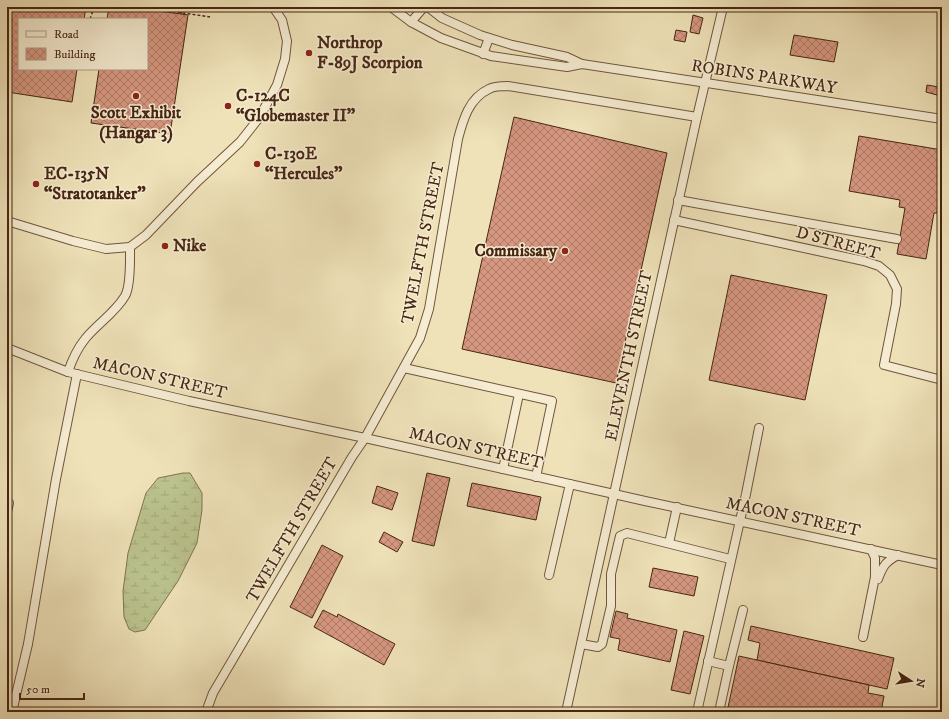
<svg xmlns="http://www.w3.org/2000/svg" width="949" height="719" viewBox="0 0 949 719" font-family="'IM FELL DW Pica',serif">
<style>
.wetland{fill:url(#wetland-marsh);stroke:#817450}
.building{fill:url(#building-cross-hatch);stroke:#472613}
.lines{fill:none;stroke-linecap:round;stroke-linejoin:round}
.minor-casing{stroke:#71553c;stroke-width:10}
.path{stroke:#472613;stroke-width:1.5;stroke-dasharray:3 2;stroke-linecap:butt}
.minor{stroke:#f5ecd2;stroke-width:8}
.poi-dot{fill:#8f2418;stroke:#f5ecd2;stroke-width:1.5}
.labels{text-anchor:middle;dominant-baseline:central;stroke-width:3;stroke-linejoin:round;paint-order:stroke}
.poi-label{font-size:17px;font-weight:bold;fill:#472613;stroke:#f5ecd2;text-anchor:start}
.street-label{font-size:17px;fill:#472613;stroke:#f5ecd2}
</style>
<defs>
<pattern id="wetland-marsh" width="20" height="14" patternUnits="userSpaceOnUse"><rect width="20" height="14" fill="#bbc38e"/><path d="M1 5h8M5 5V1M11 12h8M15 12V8" fill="none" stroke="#a2a77a"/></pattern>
<pattern id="building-cross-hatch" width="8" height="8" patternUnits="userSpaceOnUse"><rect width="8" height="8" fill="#d69780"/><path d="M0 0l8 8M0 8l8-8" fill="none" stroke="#af7b68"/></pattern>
</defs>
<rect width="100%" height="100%" fill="#efe2b9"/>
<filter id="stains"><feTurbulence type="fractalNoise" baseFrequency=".005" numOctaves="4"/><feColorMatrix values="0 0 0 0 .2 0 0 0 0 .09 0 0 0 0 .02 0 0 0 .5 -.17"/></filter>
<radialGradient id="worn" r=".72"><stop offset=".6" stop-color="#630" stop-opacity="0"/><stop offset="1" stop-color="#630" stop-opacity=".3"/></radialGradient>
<path class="wetland" d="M183,473H190L202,493V510L197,543L178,581L145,630L135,632L129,629L124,617L123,591L128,553L146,493L158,478Z"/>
<g class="building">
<path d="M7,7H86L84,19H19V69H77L72,102L7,92Z"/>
<path d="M109,7H131L188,15L170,134L91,123L99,69H147V19H107Z"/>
<path d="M693,15L703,18L699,34L690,32Z"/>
<path d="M676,30L687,32L685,42L674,40Z"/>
<path d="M794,35L838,42L834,62L790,55Z"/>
<path d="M927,85L939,87L937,95L926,92Z"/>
<path d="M514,117L667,153L616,383L462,349Z"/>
<path d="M859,136L942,150V206L938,205L937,213H934L926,259L897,254L905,208L899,207L900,200L849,191Z"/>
<path d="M731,275L827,295L805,400L709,380Z"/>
<path d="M427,473L450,478L434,546L412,541Z"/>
<path d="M472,483L541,497L536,520L467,506Z"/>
<path d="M377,486L398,493L392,510L372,503Z"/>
<path d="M384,532L403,542L397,552L379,542Z"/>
<path d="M322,545L343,556L312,618L290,607Z"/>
<path d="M653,568L698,577L694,596L649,587Z"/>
<path d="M323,610L337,617L338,614L395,644L384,665L314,627Z"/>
<path d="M616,611L628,614L627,618L677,630L670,662L618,650L620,639L610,637Z"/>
<path d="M751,626L894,658L887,689L757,660L760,643L748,640Z"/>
<path d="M684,631L704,636L690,694L671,690Z"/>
<path d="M739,656L869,685L868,693L884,696L881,712H727Z"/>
</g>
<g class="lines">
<g class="minor-casing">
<g id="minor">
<path d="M391,7L411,22L441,38L491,56L567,67L582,64"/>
<path d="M428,7L442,18L480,35L512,45L567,57L582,64L942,119"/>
<path d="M411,22L424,7"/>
<path d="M483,54L489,38"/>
<path d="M678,200L897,239"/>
<path d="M674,220L864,261L879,266L890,275L897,289L896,304L884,365L942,380"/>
<path d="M7,221L73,241L106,249L130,247L146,235L197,182L240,142L259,118L277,85L285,59L287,41L282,20L273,7"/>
<path d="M7,348L68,372L189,401L365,438L645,501L942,565"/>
<path d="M404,368L552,401L536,477"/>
<path d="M68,372C72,360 77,349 85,339C97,324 115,313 125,296C131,286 130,258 130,247"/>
<path d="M503,469L519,394"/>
<path d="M7,503H9L7,512"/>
<path d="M669,543L677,507"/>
<path d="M549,575L570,484"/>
<path d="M878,579C883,566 885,562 898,555"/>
<path d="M863,637L875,577V558L871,549"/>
<path d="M581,644L598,647L602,644L611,606V574L620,536L627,533L730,559"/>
<path d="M708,661L729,666L719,712"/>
<path d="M729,666L743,610"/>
<path d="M12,712L28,644L56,479L77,374"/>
<path d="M206,712L213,693L352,457L365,438L420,338L429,309L458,139C463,120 469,98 489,89C494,86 502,86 508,86L697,117"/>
<path d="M566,712L697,117L723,7"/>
<path d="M697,712L746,494L759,428"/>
</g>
</g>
<g class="path">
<path d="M143,7L210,17"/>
<path d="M181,14L182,7"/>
<path d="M90,19L94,7"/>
</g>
<use href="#minor" class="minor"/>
</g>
<g class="poi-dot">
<circle cx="309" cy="53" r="4"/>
<circle cx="136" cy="96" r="4"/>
<circle cx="228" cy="106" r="4"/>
<circle cx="257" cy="164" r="4"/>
<circle cx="36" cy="184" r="4"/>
<circle cx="165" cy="246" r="4"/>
<circle cx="565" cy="251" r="4"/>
</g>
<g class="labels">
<g class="poi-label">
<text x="317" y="43">Northrop<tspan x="317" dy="20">F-89J Scorpion</tspan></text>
<text x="236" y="96">C-124C<tspan x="236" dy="20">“Globemaster II”</tspan></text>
<text x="136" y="113" text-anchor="middle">Scott Exhibit<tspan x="136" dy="20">(Hangar 3)</tspan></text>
<text x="265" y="154">C-130E<tspan x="265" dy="20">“Hercules”</tspan></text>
<text x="44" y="174">EC-135N<tspan x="44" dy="20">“Stratotanker”</tspan></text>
<text x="173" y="246">Nike</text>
<text x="557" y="251" text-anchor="end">Commissary</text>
</g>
<g class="street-label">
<text transform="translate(764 77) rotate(9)">ROBINS PARKWAY</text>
<text transform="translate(423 243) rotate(-79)">TWELFTH STREET</text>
<text transform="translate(838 243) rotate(15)">D STREET</text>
<text transform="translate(629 356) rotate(-78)">ELEVENTH STREET</text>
<text transform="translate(160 378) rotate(13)">MACON STREET</text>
<text transform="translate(476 448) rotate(13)">MACON STREET</text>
<text transform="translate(793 517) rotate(12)">MACON STREET</text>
<text transform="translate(292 530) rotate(-60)">TWELFTH STREET</text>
</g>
</g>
<rect width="949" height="719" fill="none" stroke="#efe2b9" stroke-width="24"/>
<rect x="8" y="8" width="933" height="703" fill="none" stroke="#472613" stroke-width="2"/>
<rect x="12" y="12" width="925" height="695" fill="none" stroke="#472613"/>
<rect x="18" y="18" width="130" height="52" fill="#f5ecd2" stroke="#af9d86"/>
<rect x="26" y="31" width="20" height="6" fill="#f5ecd2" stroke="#af9d86"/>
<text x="54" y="38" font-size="12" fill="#472613">Road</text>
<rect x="26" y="48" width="20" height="12" fill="url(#building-cross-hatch)" stroke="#af9d86"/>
<text x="54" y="58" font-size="12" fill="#472613">Building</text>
<g transform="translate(911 681) rotate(102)" stroke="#f5ecd2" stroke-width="3" paint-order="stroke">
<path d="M0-3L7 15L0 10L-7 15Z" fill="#472613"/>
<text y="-6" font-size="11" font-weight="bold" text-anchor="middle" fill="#472613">N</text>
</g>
<path d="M20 693v6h64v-6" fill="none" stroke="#472613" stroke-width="2"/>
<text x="26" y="693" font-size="12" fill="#472613" stroke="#f5ecd2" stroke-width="3" paint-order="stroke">50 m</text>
<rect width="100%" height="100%" filter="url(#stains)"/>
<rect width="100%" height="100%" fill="url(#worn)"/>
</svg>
